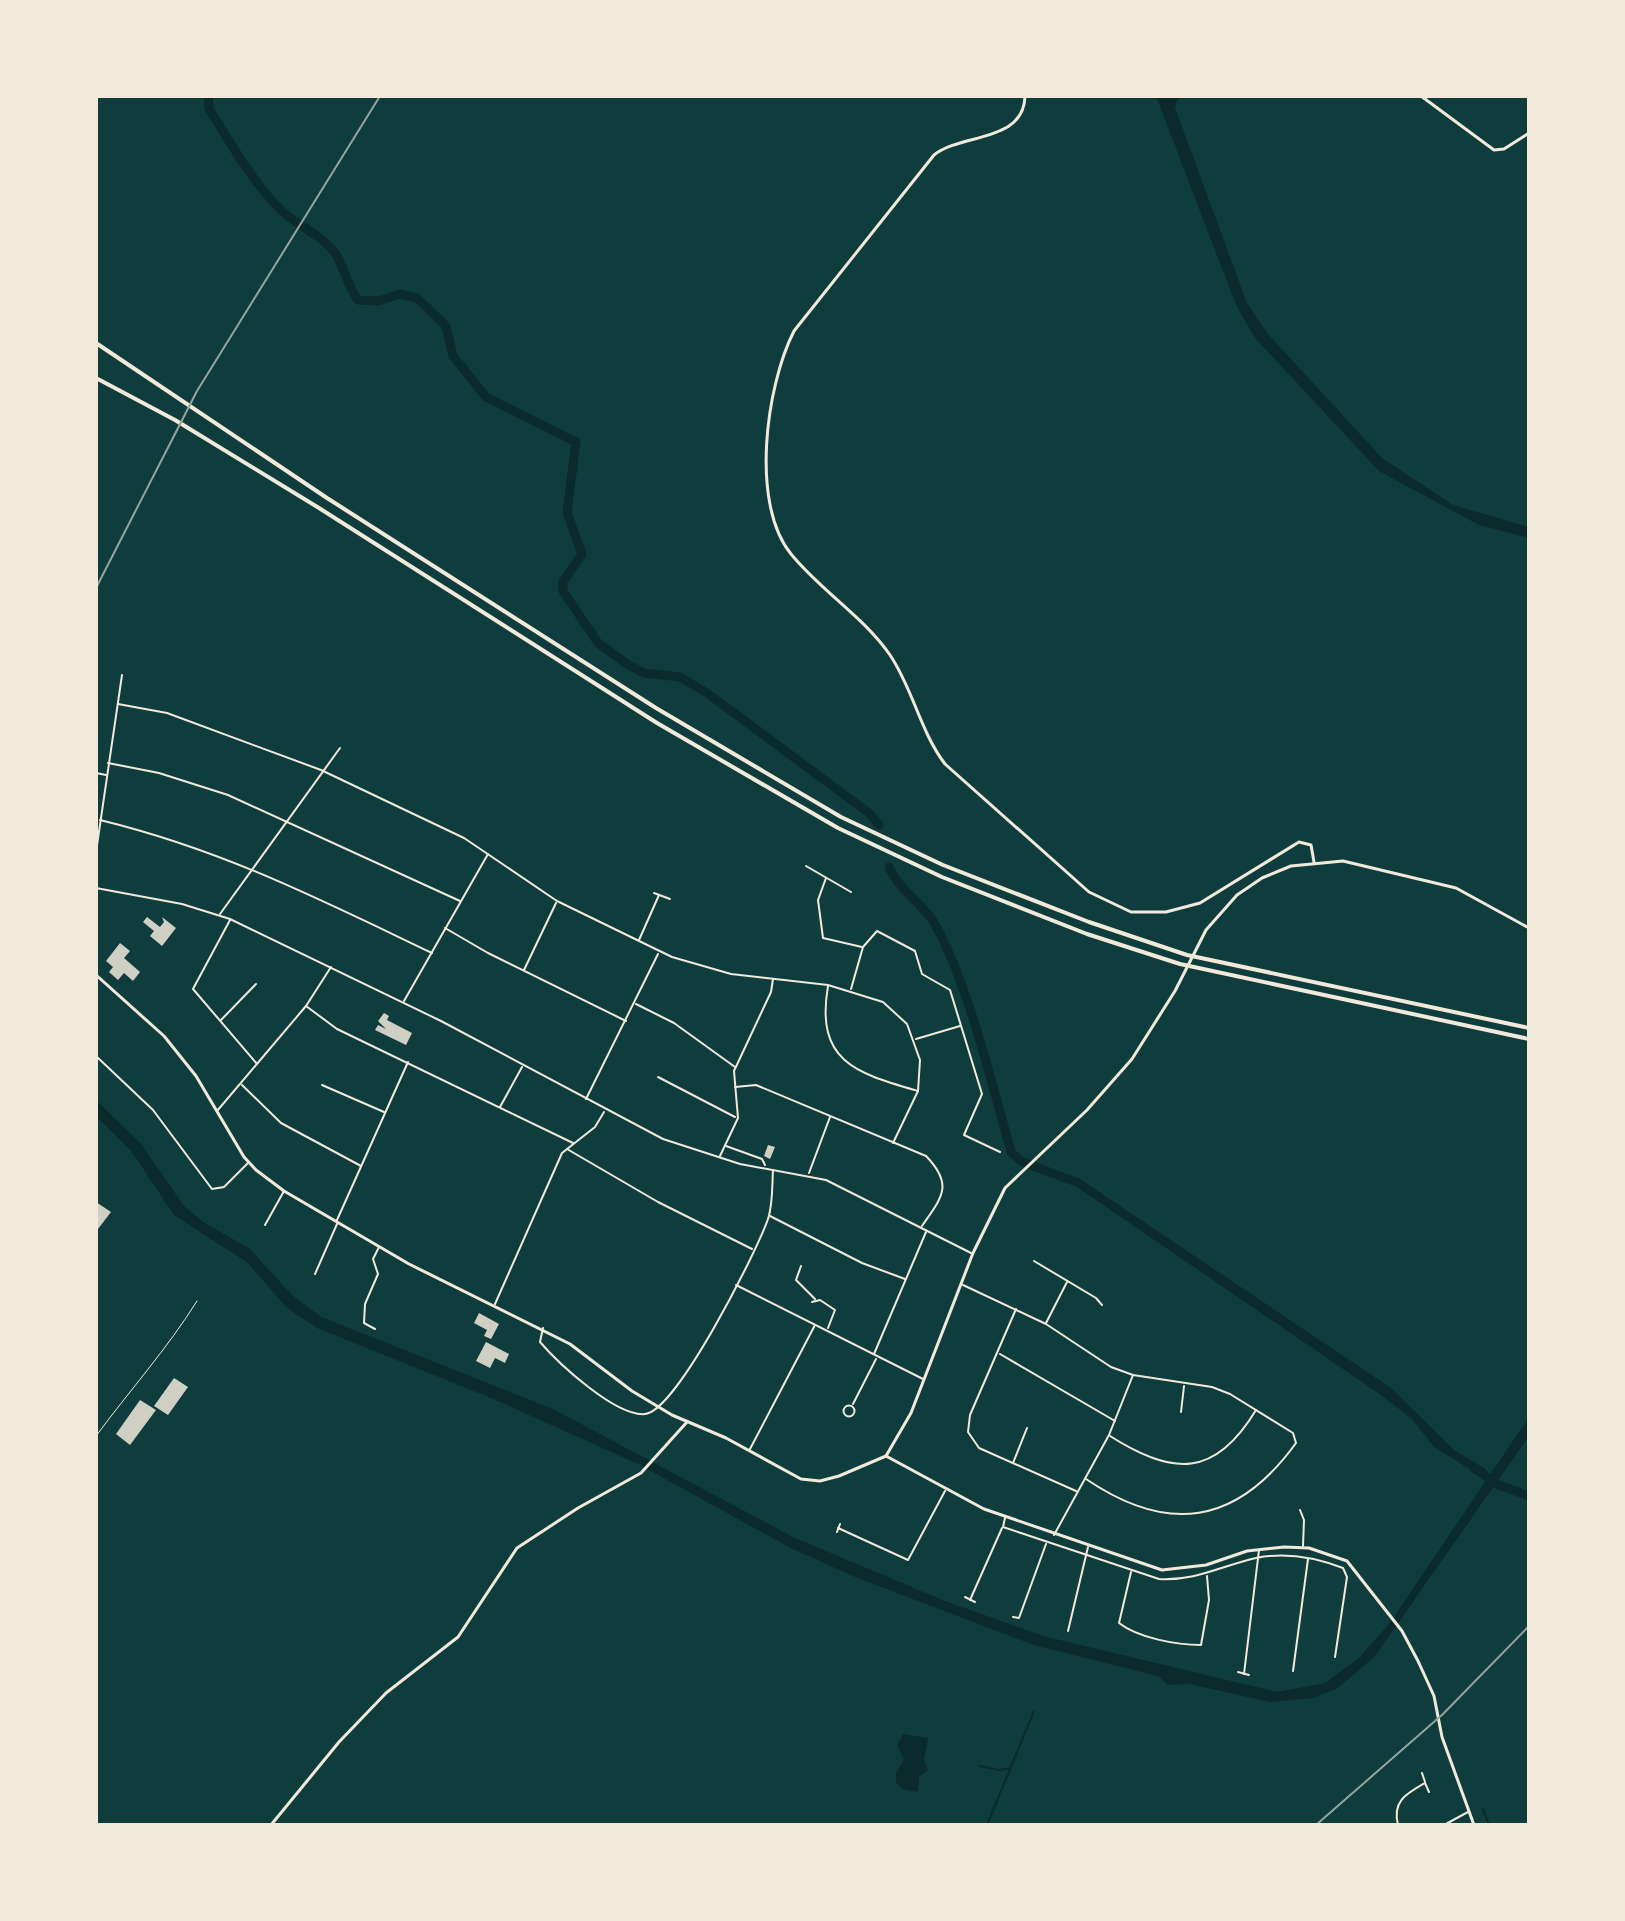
<svg xmlns="http://www.w3.org/2000/svg" width="1625" height="1921" viewBox="0 0 1625 1921" font-family="'IBM Plex Sans',sans-serif">
<style>
.water{fill:#0a2a2b}
.lines{fill:none;stroke-linecap:round;stroke-linejoin:round}
.stream{stroke:#0a2a2b;stroke-width:2}
.river{stroke:#0a2a2b;stroke-width:9}
.building{fill:#cfcfc3}
.service{stroke:#f1e9da;stroke-width:1}
.minor{stroke:#f1e9da;stroke-width:2}
.tertiary{stroke:#f1e9da;stroke-width:3}
.secondary{stroke:#f1e9da;stroke-width:3}
.motorway{stroke:#f1e9da;stroke-width:4}
.rail{stroke:#97a49c;stroke-width:2}
</style>
<rect width="100%" height="100%" fill="#0f3d3e"/>
<g class="water">
<path d="M1156,96H1182L1177,100L1175,108L1247,303L1267,333L1382,458L1453,505L1529,527V538L1479,525L1379,471L1255,338L1236,305Z"/>
<path d="M96,1100L141,1144L184,1206L203,1222L250,1249L292,1295L321,1317L553,1409L795,1538L945,1601L1043,1636L1277,1692L1325,1683L1359,1658L1389,1624L1529,1417V1436L1375,1656L1338,1688L1313,1698L1270,1702L1189,1684L1168,1685L1158,1676L1034,1645L855,1577L789,1547L638,1464L496,1400L317,1328L287,1308L248,1263L174,1215L132,1152L96,1116Z"/>
<path d="M1038,1163L1080,1179L1391,1388L1454,1450L1487,1470L1482,1477L1434,1447L1412,1419L1381,1395L1077,1187L1031,1170Z"/>
<path d="M903,1734L928,1738L924,1760L928,1770L919,1777L918,1792L902,1789L896,1782V1773L904,1759L897,1745Z"/>
</g>
<g class="lines">
<g class="stream">
<path d="M980,1766L999,1770L1010,1768"/>
<path d="M1483,1809L1489,1825"/>
<path d="M987,1825L1034,1711"/>
</g>
<g class="river">
<path d="M208,96L209,109C230,142 252,182 281,210C295,224 316,232 330,247C345,263 345,284 358,300L378,301L400,294L417,298L446,326L453,356L486,397L576,442L567,513L582,554L563,582V591L598,643L627,664L644,673L680,677L707,693L869,813L879,825"/>
<path d="M889,867C899,891 922,902 935,924C968,984 992,1084 1011,1152L1021,1161L1044,1170"/>
<path d="M1475,1469L1499,1485L1529,1496"/>
</g>
</g>
<g class="building">
<path d="M147,917L160,927L164,922L162,917L176,928L162,946L150,936L154,931L143,922Z"/>
<path d="M120,943L130,951L124,958L140,972L133,981L124,973L118,980L109,972L113,967L106,961Z"/>
<path d="M384,1013L389,1016L387,1020L412,1033L406,1045L375,1030L378,1025L386,1029L378,1021Z"/>
<path d="M768,1145L775,1147L770,1159L764,1156Z"/>
<path d="M96,1202L111,1212L98,1229L96,1228Z"/>
<path d="M479,1313L499,1324L491,1339L484,1336L487,1330L474,1323Z"/>
<path d="M486,1342L509,1354L505,1363L495,1358L490,1368L476,1361Z"/>
<path d="M174,1378L188,1387L168,1415L154,1406Z"/>
<path d="M140,1400L156,1410L130,1445L116,1434Z"/>
</g>
<g class="lines">
<path class="service" d="M96,1436C130,1390 167,1349 197,1301"/>
<g class="minor">
<path d="M118,704L167,713L321,770L464,838L557,901L672,957L731,974L828,985L883,1002L907,1024L920,1060L918,1091L893,1143"/>
<path d="M108,763L159,773L228,795L460,901"/>
<path d="M96,773L106,775"/>
<path d="M100,820C223,850 319,899 432,953"/>
<path d="M96,852L122,675"/>
<path d="M806,866L851,892"/>
<path d="M826,878L818,900L823,938L862,947"/>
<path d="M96,888L182,904L230,919L441,1021L663,1139L740,1164L826,1180L971,1253"/>
<path d="M654,893L670,899"/>
<path d="M220,914L340,748"/>
<path d="M230,920L193,989L257,1064"/>
<path d="M445,928L488,953L626,1021"/>
<path d="M639,940L659,895"/>
<path d="M524,970L556,903"/>
<path d="M828,986C815,1062 856,1073 918,1091"/>
<path d="M851,989L863,947L877,931L915,951L922,974L950,990L982,1094L964,1135L1000,1152"/>
<path d="M404,1001L488,854"/>
<path d="M636,1004L674,1023L735,1067"/>
<path d="M306,1006L337,1029L573,1143"/>
<path d="M221,1020L256,984"/>
<path d="M916,1039L960,1026"/>
<path d="M96,1056L153,1110L212,1189L224,1187L248,1163"/>
<path d="M658,1077L735,1117"/>
<path d="M242,1085L281,1123L361,1166"/>
<path d="M322,1085L384,1112"/>
<path d="M735,1087L756,1085L926,1156C954,1185 942,1197 922,1226"/>
<path d="M586,1099L658,954"/>
<path d="M500,1107L522,1067"/>
<path d="M217,1111L306,1006L331,967"/>
<path d="M726,1146L762,1159L765,1165"/>
<path d="M567,1149L658,1202L752,1249"/>
<path d="M720,1156L738,1118L734,1071L771,992L773,979"/>
<path d="M809,1173L830,1117"/>
<path d="M770,1216L862,1263L905,1279"/>
<path d="M337,1220L408,1062"/>
<path d="M265,1225L284,1191"/>
<path d="M1034,1261L1096,1298L1102,1305"/>
<path d="M801,1266L796,1280L815,1299"/>
<path d="M315,1274L337,1224"/>
<path d="M736,1285L923,1379"/>
<path d="M963,1285L1046,1324L1111,1367L1133,1375L1212,1387L1230,1394L1293,1433L1296,1443C1236,1526 1167,1534 1086,1479"/>
<path d="M812,1302L820,1300L835,1310L828,1328"/>
<path d="M495,1304L562,1153L595,1127L604,1112"/>
<path d="M1016,1309L970,1415L968,1432L979,1448L1076,1491"/>
<path d="M1046,1323L1067,1282"/>
<path d="M543,1328L540,1342C558,1363 616,1417 645,1414C676,1412 757,1251 768,1219C773,1204 772,1186 773,1170"/>
<path d="M375,1329L364,1323L365,1304L378,1274L373,1259L379,1247"/>
<path d="M874,1354L926,1232"/>
<path d="M1000,1354L1115,1421"/>
<path d="M853,1404L876,1359"/>
<circle cx="849" cy="1411" r="5.5"/>
<path d="M1181,1412L1184,1386"/>
<path d="M1110,1436C1173,1476 1215,1478 1256,1410"/>
<path d="M750,1449L815,1325"/>
<path d="M1013,1463L1027,1428"/>
<path d="M1300,1510L1304,1520L1303,1546"/>
<path d="M1005,1518L1003,1527L1159,1579C1196,1581 1221,1566 1256,1558C1285,1552 1317,1558 1343,1568L1347,1577L1335,1657"/>
<path d="M838,1528L908,1560L945,1491"/>
<path d="M837,1532L840,1524"/>
<path d="M1054,1535L1109,1435L1133,1375"/>
<path d="M1131,1572L1119,1623C1138,1638 1177,1645 1201,1645L1209,1600L1207,1576"/>
<path d="M965,1597L975,1602"/>
<path d="M970,1600L1002,1528"/>
<path d="M1013,1617L1019,1618L1046,1544"/>
<path d="M1068,1631L1088,1547"/>
<path d="M1293,1671L1308,1559"/>
<path d="M1238,1672L1249,1675"/>
<path d="M1244,1674L1259,1550"/>
<path d="M1422,1773L1425,1782"/>
<path d="M1398,1825C1392,1801 1406,1794 1425,1783L1429,1792"/>
<path d="M1444,1825L1468,1812"/>
</g>
<g class="tertiary">
<path d="M1025,96C1024,143 961,133 934,155L794,331C766,386 750,504 791,554C821,591 863,616 890,655C913,689 920,731 945,764L1089,892L1131,912H1166L1200,903L1299,842L1311,845L1314,862"/>
<path d="M1421,96L1494,150L1504,149L1529,133"/>
<path d="M886,1456L911,1413L973,1253L1005,1188L1087,1110L1132,1059L1175,991L1206,930L1237,895L1262,878L1291,866L1343,861L1456,888L1529,928"/>
<path d="M271,1825L339,1742L386,1693L458,1637L517,1548L578,1508L641,1473L687,1422"/>
</g>
<path class="secondary" d="M96,975L164,1036L196,1076L244,1157L256,1170L284,1191L409,1264L570,1344L632,1391L672,1415L726,1438L801,1479L820,1481L839,1476L886,1456L984,1509L1162,1570L1206,1565L1247,1551L1284,1547L1309,1548L1347,1561L1402,1631L1418,1661L1434,1696L1442,1737L1474,1825"/>
<g class="motorway">
<path d="M96,343L327,498L656,708L841,817L943,865L1089,922L1187,955L1529,1028"/>
<path d="M96,378L175,420L319,508L657,723L838,828L942,877L1087,934L1180,964L1529,1039"/>
</g>
<g class="rail">
<path d="M96,588L197,391L380,96"/>
<path d="M1316,1825L1443,1714L1529,1626"/>
</g>
</g>
<rect width="1625" height="1921" fill="none" stroke="#f1e9da" stroke-width="196"/>
</svg>
